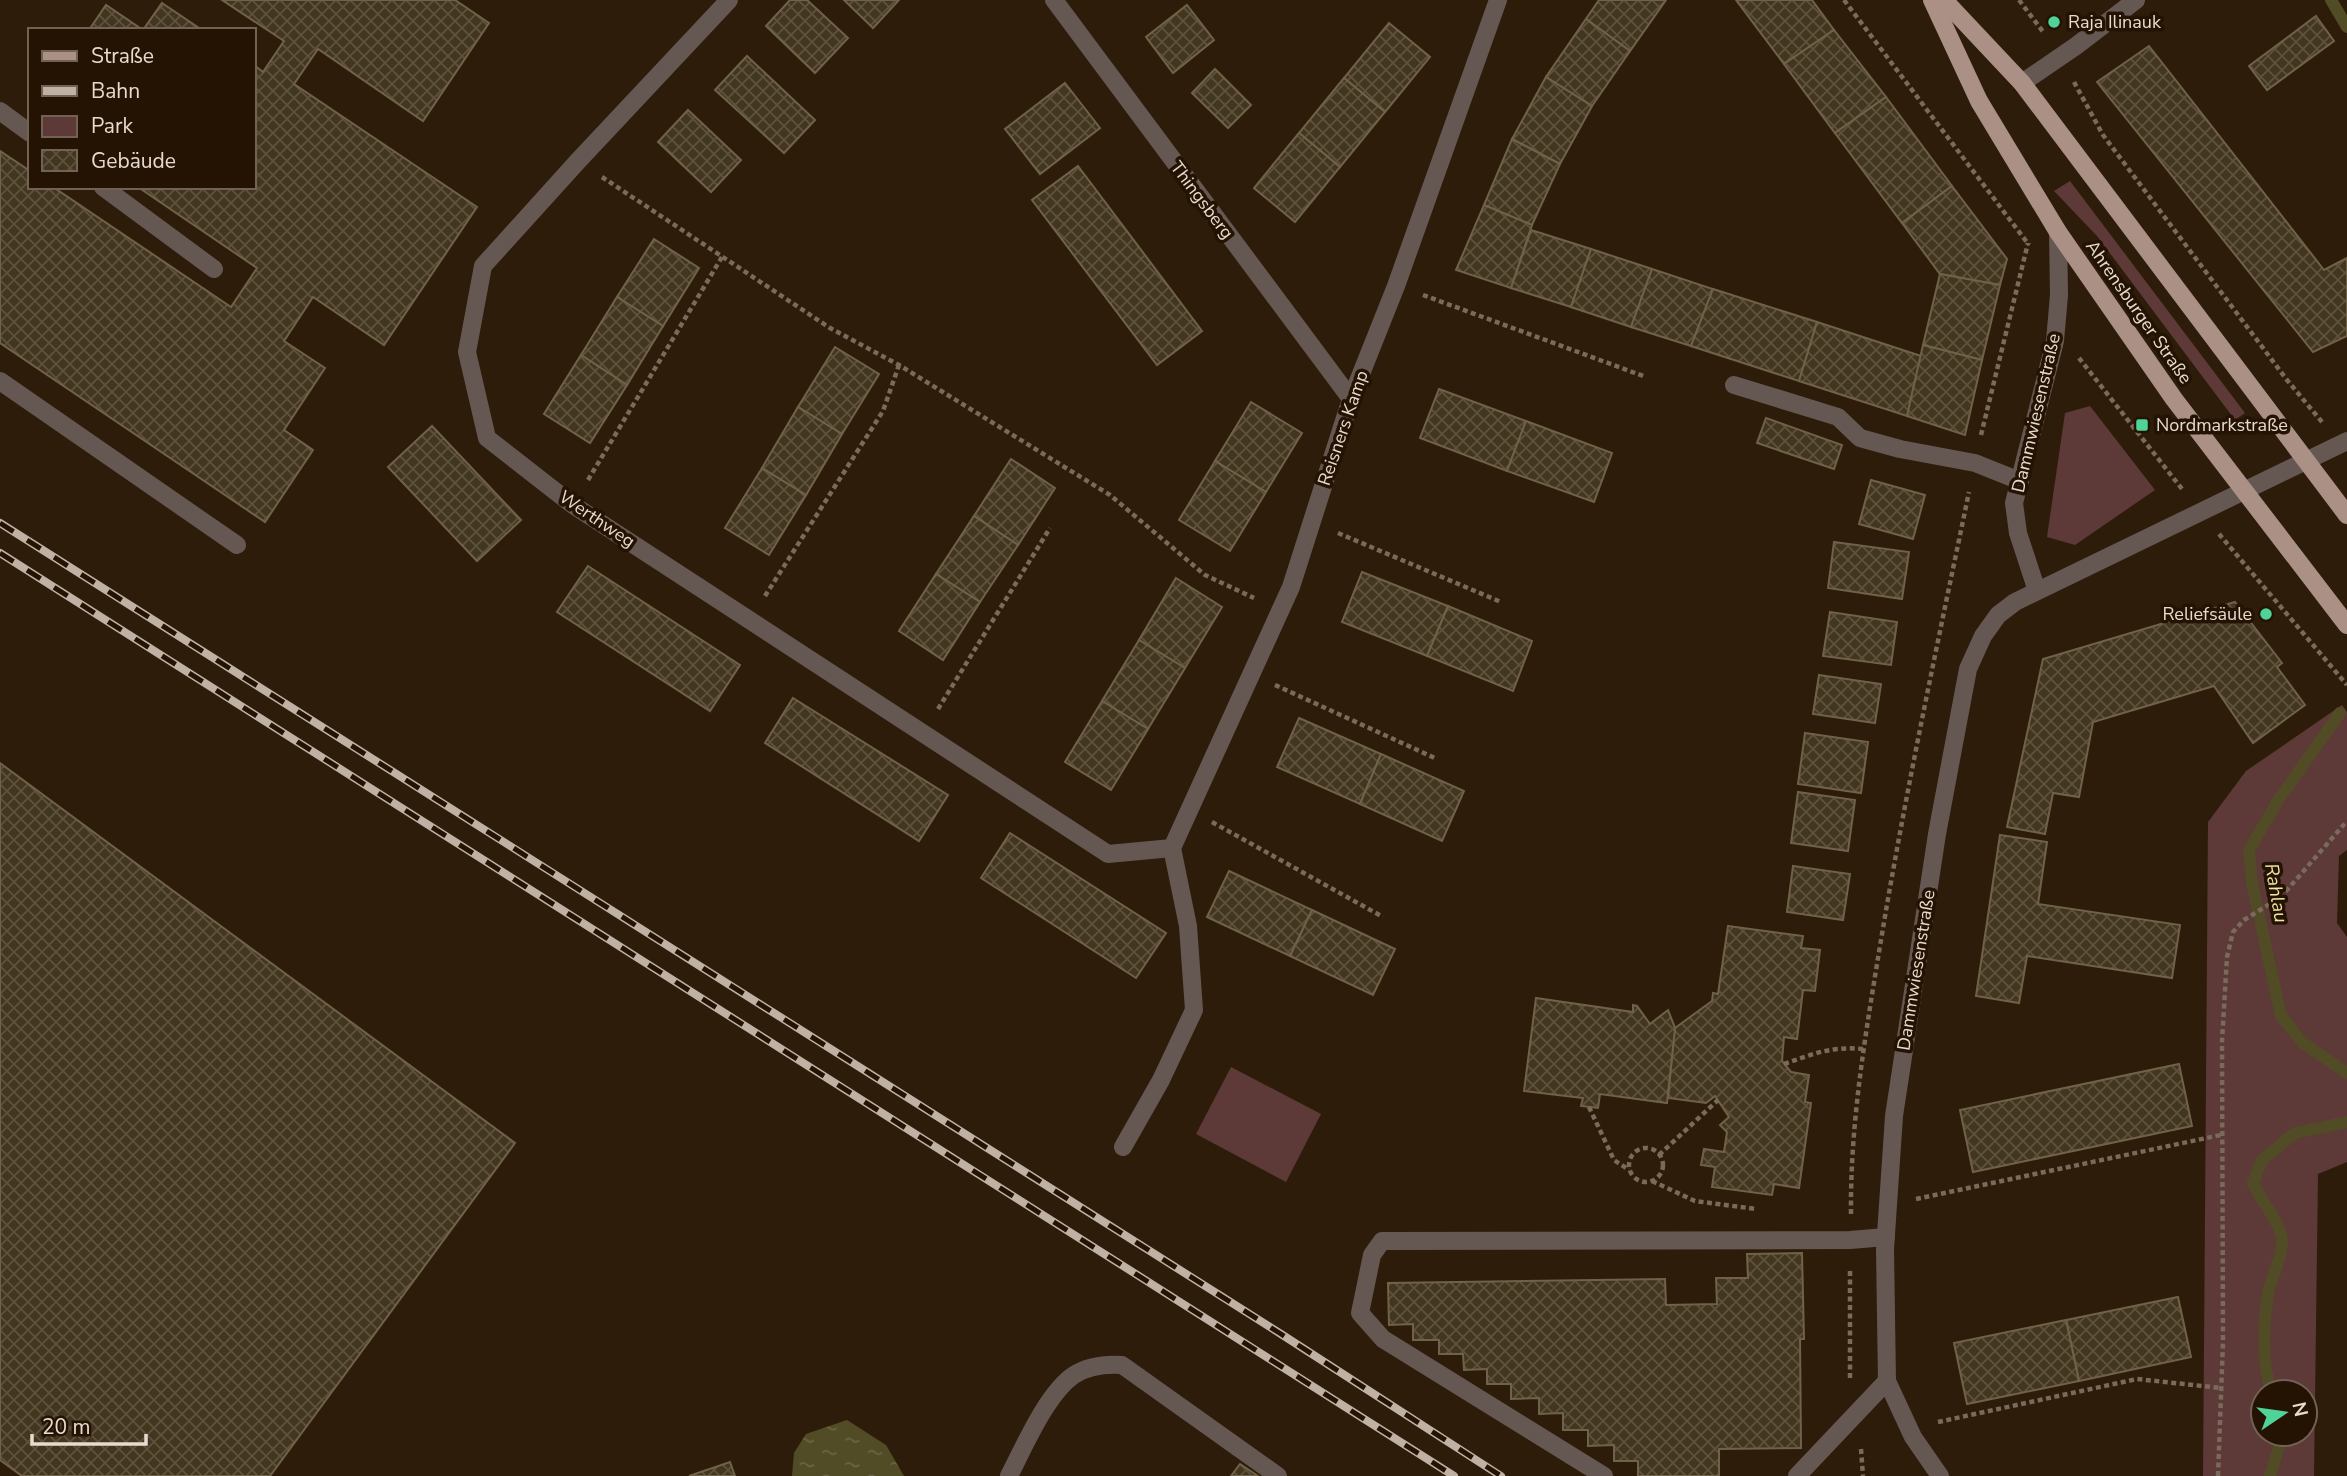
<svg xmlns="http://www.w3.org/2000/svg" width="2347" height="1476" viewBox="0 0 2347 1476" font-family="'Nunito Sans',sans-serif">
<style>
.green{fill:#5d3937;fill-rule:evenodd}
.water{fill:url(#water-ripples)}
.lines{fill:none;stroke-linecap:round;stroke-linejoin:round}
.stream{stroke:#514c26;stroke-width:12}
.building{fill:url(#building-cross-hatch);stroke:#706249;stroke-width:2}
.path{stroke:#796a5b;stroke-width:4.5;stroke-dasharray:5 3.5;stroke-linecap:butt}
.lane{stroke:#655853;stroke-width:18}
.street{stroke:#655853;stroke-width:18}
.primary{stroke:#aa9085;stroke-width:18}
.rail-casing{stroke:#bfb2a5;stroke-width:8}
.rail{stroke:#241202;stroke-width:5;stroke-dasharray:16;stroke-linecap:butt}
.poi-dot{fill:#4fd399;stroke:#241202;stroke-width:2.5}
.labels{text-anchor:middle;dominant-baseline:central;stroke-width:7;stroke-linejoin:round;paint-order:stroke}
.poi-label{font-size:18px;fill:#e7dbd0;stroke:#241202;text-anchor:start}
.street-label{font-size:18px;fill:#e7dbd0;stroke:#241202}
.water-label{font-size:19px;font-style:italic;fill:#efe7a4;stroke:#241202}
</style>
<defs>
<pattern id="water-ripples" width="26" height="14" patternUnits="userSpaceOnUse" patternTransform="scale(1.75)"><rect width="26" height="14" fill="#514c26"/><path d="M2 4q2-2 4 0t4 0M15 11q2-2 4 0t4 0" fill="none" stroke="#6a6544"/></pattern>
<pattern id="building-cross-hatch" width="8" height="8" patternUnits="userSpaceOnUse" patternTransform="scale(1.75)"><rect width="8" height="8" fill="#42361e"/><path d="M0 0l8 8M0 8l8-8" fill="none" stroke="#5d523e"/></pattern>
</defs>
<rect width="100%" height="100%" fill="#2e1c0a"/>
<g class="green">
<path d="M2070,181L2245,413L2235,420L2097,236L2054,191Z"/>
<path d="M2090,406L2155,490L2075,545L2047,537L2065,413Z"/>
<path d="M2342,705L2347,712V850L2339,856L2337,923L2347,937V1162L2318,1174L2314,1476H2203L2208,822L2246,771ZM2305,1392V1434H2263V1392Z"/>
<path d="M1231,1067L1321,1114L1286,1182L1196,1134Z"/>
</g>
<path class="water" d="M847,1420L886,1445L904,1476H792L794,1453L806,1434Z"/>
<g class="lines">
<g class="stream">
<path d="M2331,0L2347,27"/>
<path d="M2340,713L2279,799L2249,850L2252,883L2281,1016L2303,1043L2347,1073"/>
<path d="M2271,1392C2262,1363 2263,1324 2268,1294C2271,1276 2282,1260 2282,1241C2282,1225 2260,1199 2253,1183L2262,1160L2295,1133L2347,1122"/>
<path d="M2270,1476L2283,1434"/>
</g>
</g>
<g class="building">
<path d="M222,0H455L489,23L423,121L318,49L294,84L477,207L384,345L313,297L284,341L325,368L284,430L313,450L265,522L0,343V151L30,171V187H53L231,307L257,268L138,187H254V65L263,72L284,41Z"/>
<path d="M790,0H807L848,38L815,73L766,26Z"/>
<path d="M844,0H899L873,28Z"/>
<path d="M1599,0H1666L1630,51L1586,19Z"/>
<path d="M1736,0H1812L1834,30L1784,64Z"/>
<path d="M162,3L202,30H89L106,5L143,30Z"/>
<path d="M1187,5L1214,40L1173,73L1146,37Z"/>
<path d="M2316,16L2334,41L2267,90L2249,66Z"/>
<path d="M1586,19L1630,51L1592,106L1546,77Z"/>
<path d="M1389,23L1430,57L1385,112L1344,78Z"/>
<path d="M1834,30L1886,97L1835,133L1784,64Z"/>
<path d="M2149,46L2324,270L2347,258V336L2313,352L2097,82Z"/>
<path d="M747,56L815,120L784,153L715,90Z"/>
<path d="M1215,69L1251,105L1228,128L1192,93Z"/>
<path d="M1546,77L1592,106L1560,164L1512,139Z"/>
<path d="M1344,78L1385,112L1340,167L1299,133Z"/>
<path d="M1065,83L1100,128L1040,174L1005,129Z"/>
<path d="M1886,97L1952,186L1902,223L1835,133Z"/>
<path d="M688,110L741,160L711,192L658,142Z"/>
<path d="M1299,133L1340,167L1295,222L1254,188Z"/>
<path d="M1512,139L1560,164L1532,225L1484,205Z"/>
<path d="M1078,166L1202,331L1157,365L1032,200Z"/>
<path d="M1952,186L2007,259L2000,285L1940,274L1902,223Z"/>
<path d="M1484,205L1532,225L1511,288L1456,270Z"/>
<path d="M1531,230L1591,249L1571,307L1511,288Z"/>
<path d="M654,239L699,268L663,326L617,297Z"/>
<path d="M1591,249L1652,269L1631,327L1571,307Z"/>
<path d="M1652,269L1713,289L1691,346L1631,327Z"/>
<path d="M1940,274L2000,285L1982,360L1923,345Z"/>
<path d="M1713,289L1817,322L1799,381L1691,346Z"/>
<path d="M617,297L663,326L627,385L581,355Z"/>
<path d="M1817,322L1921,356L1907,416L1799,381Z"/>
<path d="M1923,345L1982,360L1965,435L1907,416Z"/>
<path d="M835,347L879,374L842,434L798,407Z"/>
<path d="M581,355L627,385L590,443L544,414Z"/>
<path d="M1439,389L1526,421L1507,471L1420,438Z"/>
<path d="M1251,402L1302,433L1266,492L1215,461Z"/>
<path d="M798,407L842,434L806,495L762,468Z"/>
<path d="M1766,418L1842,445L1834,469L1757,443Z"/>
<path d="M1526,421L1612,453L1594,502L1507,471Z"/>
<path d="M432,426L521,520L477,561L388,467Z"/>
<path d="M1011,459L1055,488L1018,545L974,516Z"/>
<path d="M1215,461L1266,492L1230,551L1179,520Z"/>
<path d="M762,468L806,495L769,555L725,528Z"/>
<path d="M1871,480L1925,495L1913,539L1859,524Z"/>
<path d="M974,516L1018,545L980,602L936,574Z"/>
<path d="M1834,542L1909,552L1902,599L1828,588Z"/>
<path d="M588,566L740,665L710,711L557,612Z"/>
<path d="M1362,572L1448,606L1427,656L1342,622Z"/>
<path d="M936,574L980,602L943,660L899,631Z"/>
<path d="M1176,578L1222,607L1185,668L1139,640Z"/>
<path d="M2235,602L2282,663L2277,667L2305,705L2253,743L2214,686L2093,722L2079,797L2053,793L2045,834L2007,827L2043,659Z"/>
<path d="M1448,606L1532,641L1513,691L1427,656Z"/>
<path d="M1830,612L1897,622L1891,665L1823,656Z"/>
<path d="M1139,640L1185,668L1148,729L1102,701Z"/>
<path d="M1819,675L1881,684L1875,723L1813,714Z"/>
<path d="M793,698L948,795L919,841L765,743Z"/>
<path d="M1102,701L1148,729L1111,790L1065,762Z"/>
<path d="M1299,718L1381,754L1360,804L1277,767Z"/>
<path d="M1805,733L1868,742L1861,793L1798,784Z"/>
<path d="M1381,754L1464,791L1442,841L1360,804Z"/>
<path d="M0,763L515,1143L270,1476H22L0,1460Z"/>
<path d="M1798,792L1855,800L1848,851L1791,843Z"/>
<path d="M1010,833L1166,933L1136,978L981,878Z"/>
<path d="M2000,835L2047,842L2038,904L2180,925L2172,978L2027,956L2019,1003L1976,996Z"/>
<path d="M1793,866L1850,874L1843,920L1787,912Z"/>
<path d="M1229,871L1312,910L1290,956L1207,917Z"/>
<path d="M1312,910L1395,949L1373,995L1290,956Z"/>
<path d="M1728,926L1803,936L1801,948L1820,950L1815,991L1803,990L1797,1039L1784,1037L1782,1061L1791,1072L1809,1075L1805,1102L1811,1103L1799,1188L1774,1184L1772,1195L1712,1187L1715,1167L1701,1165L1704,1149L1724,1152L1727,1132L1720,1125L1729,1117L1715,1096L1706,1103L1668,1098L1675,1028L1712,1001L1713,993L1718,994Z"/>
<path d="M1536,998L1633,1012V1005L1637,1006L1650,1024L1668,1010L1675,1028L1667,1103L1600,1094L1598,1108L1581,1106L1583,1098L1524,1091Z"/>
<path d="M2179,1064L2192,1126L1973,1172L1960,1110Z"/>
<path d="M1802,1253L1804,1339H1800L1801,1448L1719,1449V1476H1638V1461H1614V1445L1588,1446V1430H1563V1413L1539,1414V1398L1511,1399V1384H1487V1369L1464,1370L1463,1354H1439V1340H1413V1324L1389,1325L1388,1283L1665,1279L1666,1305L1717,1304L1716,1278H1748L1747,1254Z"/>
<path d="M2178,1297L2191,1357L2079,1381L2066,1320Z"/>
<path d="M2066,1320L2079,1381L1967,1404L1954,1343Z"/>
<path d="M730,1462L735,1476H689Z"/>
<path d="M1240,1464L1258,1476H1231Z"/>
</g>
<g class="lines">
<g class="path">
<path d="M1844,0L2029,245"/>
<path d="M2019,0L2044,33"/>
<path d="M2074,82L2103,135L2287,380L2322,422"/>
<path d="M602,177L830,328L899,365L1110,495L1205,575L1254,598"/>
<path d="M1423,295L1646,377"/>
<path d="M2079,358L2182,489"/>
<path d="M1981,435L2028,243"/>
<path d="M588,480L722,257"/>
<path d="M1338,533L1501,602"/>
<path d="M2219,534L2347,685"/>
<path d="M765,596L883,411L899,365"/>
<path d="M1275,685L1437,759"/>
<path d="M938,709L1050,528"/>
<path d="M1212,822L1383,917"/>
<path d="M1784,1064C1813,1054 1831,1046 1863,1049"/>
<path d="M1589,1107L1614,1160L1629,1170"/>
<circle cx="1646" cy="1165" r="17"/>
<path d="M1659,1155L1718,1100"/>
<path d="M1652,1181L1695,1201L1756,1209"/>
<path d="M1916,1199L2221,1135"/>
<path d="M1851,1214C1850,1122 1866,1031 1881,940C1906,790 1938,641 1969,492"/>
<path d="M1850,1378V1268"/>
<path d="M1938,1422L2137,1379L2221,1388"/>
<path d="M1861,1449L1863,1476"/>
<path d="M2218,1476L2223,1342L2222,1041L2227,957L2233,932L2244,920L2281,897L2347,821"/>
</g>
<g class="lane">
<path d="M2022,83L2076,46L2136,0"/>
<path d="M0,111L30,133"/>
<path d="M103,187L214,269"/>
<path d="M0,381L237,545"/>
<path d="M1734,385L1838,417L1860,438L1900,449L1975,463L2020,481"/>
<path d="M1123,1147L1161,1080L1194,1010L1188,926L1172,848"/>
<path d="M1009,1476C1024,1447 1047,1393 1074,1375C1088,1366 1106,1364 1122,1365L1278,1476"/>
<path d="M1604,1476L1383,1339L1360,1313L1372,1255L1382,1241L1850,1240L1886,1237"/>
<path d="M1797,1476L1887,1381L1913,1437L1940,1476"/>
</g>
<g class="street">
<path d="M729,0L578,161L483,266L467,352L487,438L573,505L1108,854L1172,848L1291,587L1351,399L1396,286L1498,0"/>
<path d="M1054,0L1351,399"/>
<path d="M2037,591L2018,533L2014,503L2055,341L2059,295L2058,232"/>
<path d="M1887,1381L1885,1249L1894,1116L1937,834L1968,669L1983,636L1998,615L2015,602L2347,441"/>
</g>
<g class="primary">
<path d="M1932,0L1979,101L2058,232L2174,399L2347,625"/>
<path d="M1944,0L2022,83L2347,515"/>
</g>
<g class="rail-casing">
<g id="rail">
<path d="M0,523L1281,1334L1501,1476"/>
<path d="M0,553L1454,1476"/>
</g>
</g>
<use href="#rail" class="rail"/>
</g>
<g class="poi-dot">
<circle cx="2054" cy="22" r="7"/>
<rect x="2135" y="418" width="14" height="14" rx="3.5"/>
<circle cx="2266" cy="614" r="7"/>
</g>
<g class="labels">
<g class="poi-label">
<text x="2068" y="22">Raja Ilinauk</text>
<text x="2156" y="425">Nordmarkstraße</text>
<text x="2252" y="614" text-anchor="end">Reliefsäule</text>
</g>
<g class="street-label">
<text transform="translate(1202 200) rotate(53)">Thingsberg</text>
<text transform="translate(2139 312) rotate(55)">Ahrensburger Straße</text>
<text transform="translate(2036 413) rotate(-77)">Dammwiesenstraße</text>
<text transform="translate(1343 428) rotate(-71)">Reisners Kamp</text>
<text transform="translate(597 519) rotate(34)">Werthweg</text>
<text transform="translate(1916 970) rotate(-81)">Dammwiesenstraße</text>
</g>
<g class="water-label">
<text transform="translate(2276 893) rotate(80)">Rahlau</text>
</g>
</g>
<rect x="28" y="28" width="228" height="161" fill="#241202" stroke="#726254" stroke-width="2"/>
<rect x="42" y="51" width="35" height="10" fill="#aa9085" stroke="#726254" stroke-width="2"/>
<text x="91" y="63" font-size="21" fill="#e7dbd0">Straße</text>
<rect x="42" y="86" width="35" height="10" fill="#bfb2a5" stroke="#726254" stroke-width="2"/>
<text x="91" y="98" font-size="21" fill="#e7dbd0">Bahn</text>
<rect x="42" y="116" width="35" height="21" fill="#5d3937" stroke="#726254" stroke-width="2"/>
<text x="91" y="133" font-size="21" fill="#e7dbd0">Park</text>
<rect x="42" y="150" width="35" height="21" fill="url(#building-cross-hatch)" stroke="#726254" stroke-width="2"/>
<text x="91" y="168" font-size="21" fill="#e7dbd0">Gebäude</text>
<g transform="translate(2284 1413) rotate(77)"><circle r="33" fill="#241202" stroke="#726254" stroke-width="2"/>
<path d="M0-5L12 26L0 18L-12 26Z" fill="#4fd399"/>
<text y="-10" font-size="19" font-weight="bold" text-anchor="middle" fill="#e7dbd0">N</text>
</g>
<path d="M32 1434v10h114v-10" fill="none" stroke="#e7dbd0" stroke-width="3.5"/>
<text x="42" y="1434" font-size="21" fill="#e7dbd0" stroke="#241202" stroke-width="5" paint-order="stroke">20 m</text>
</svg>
